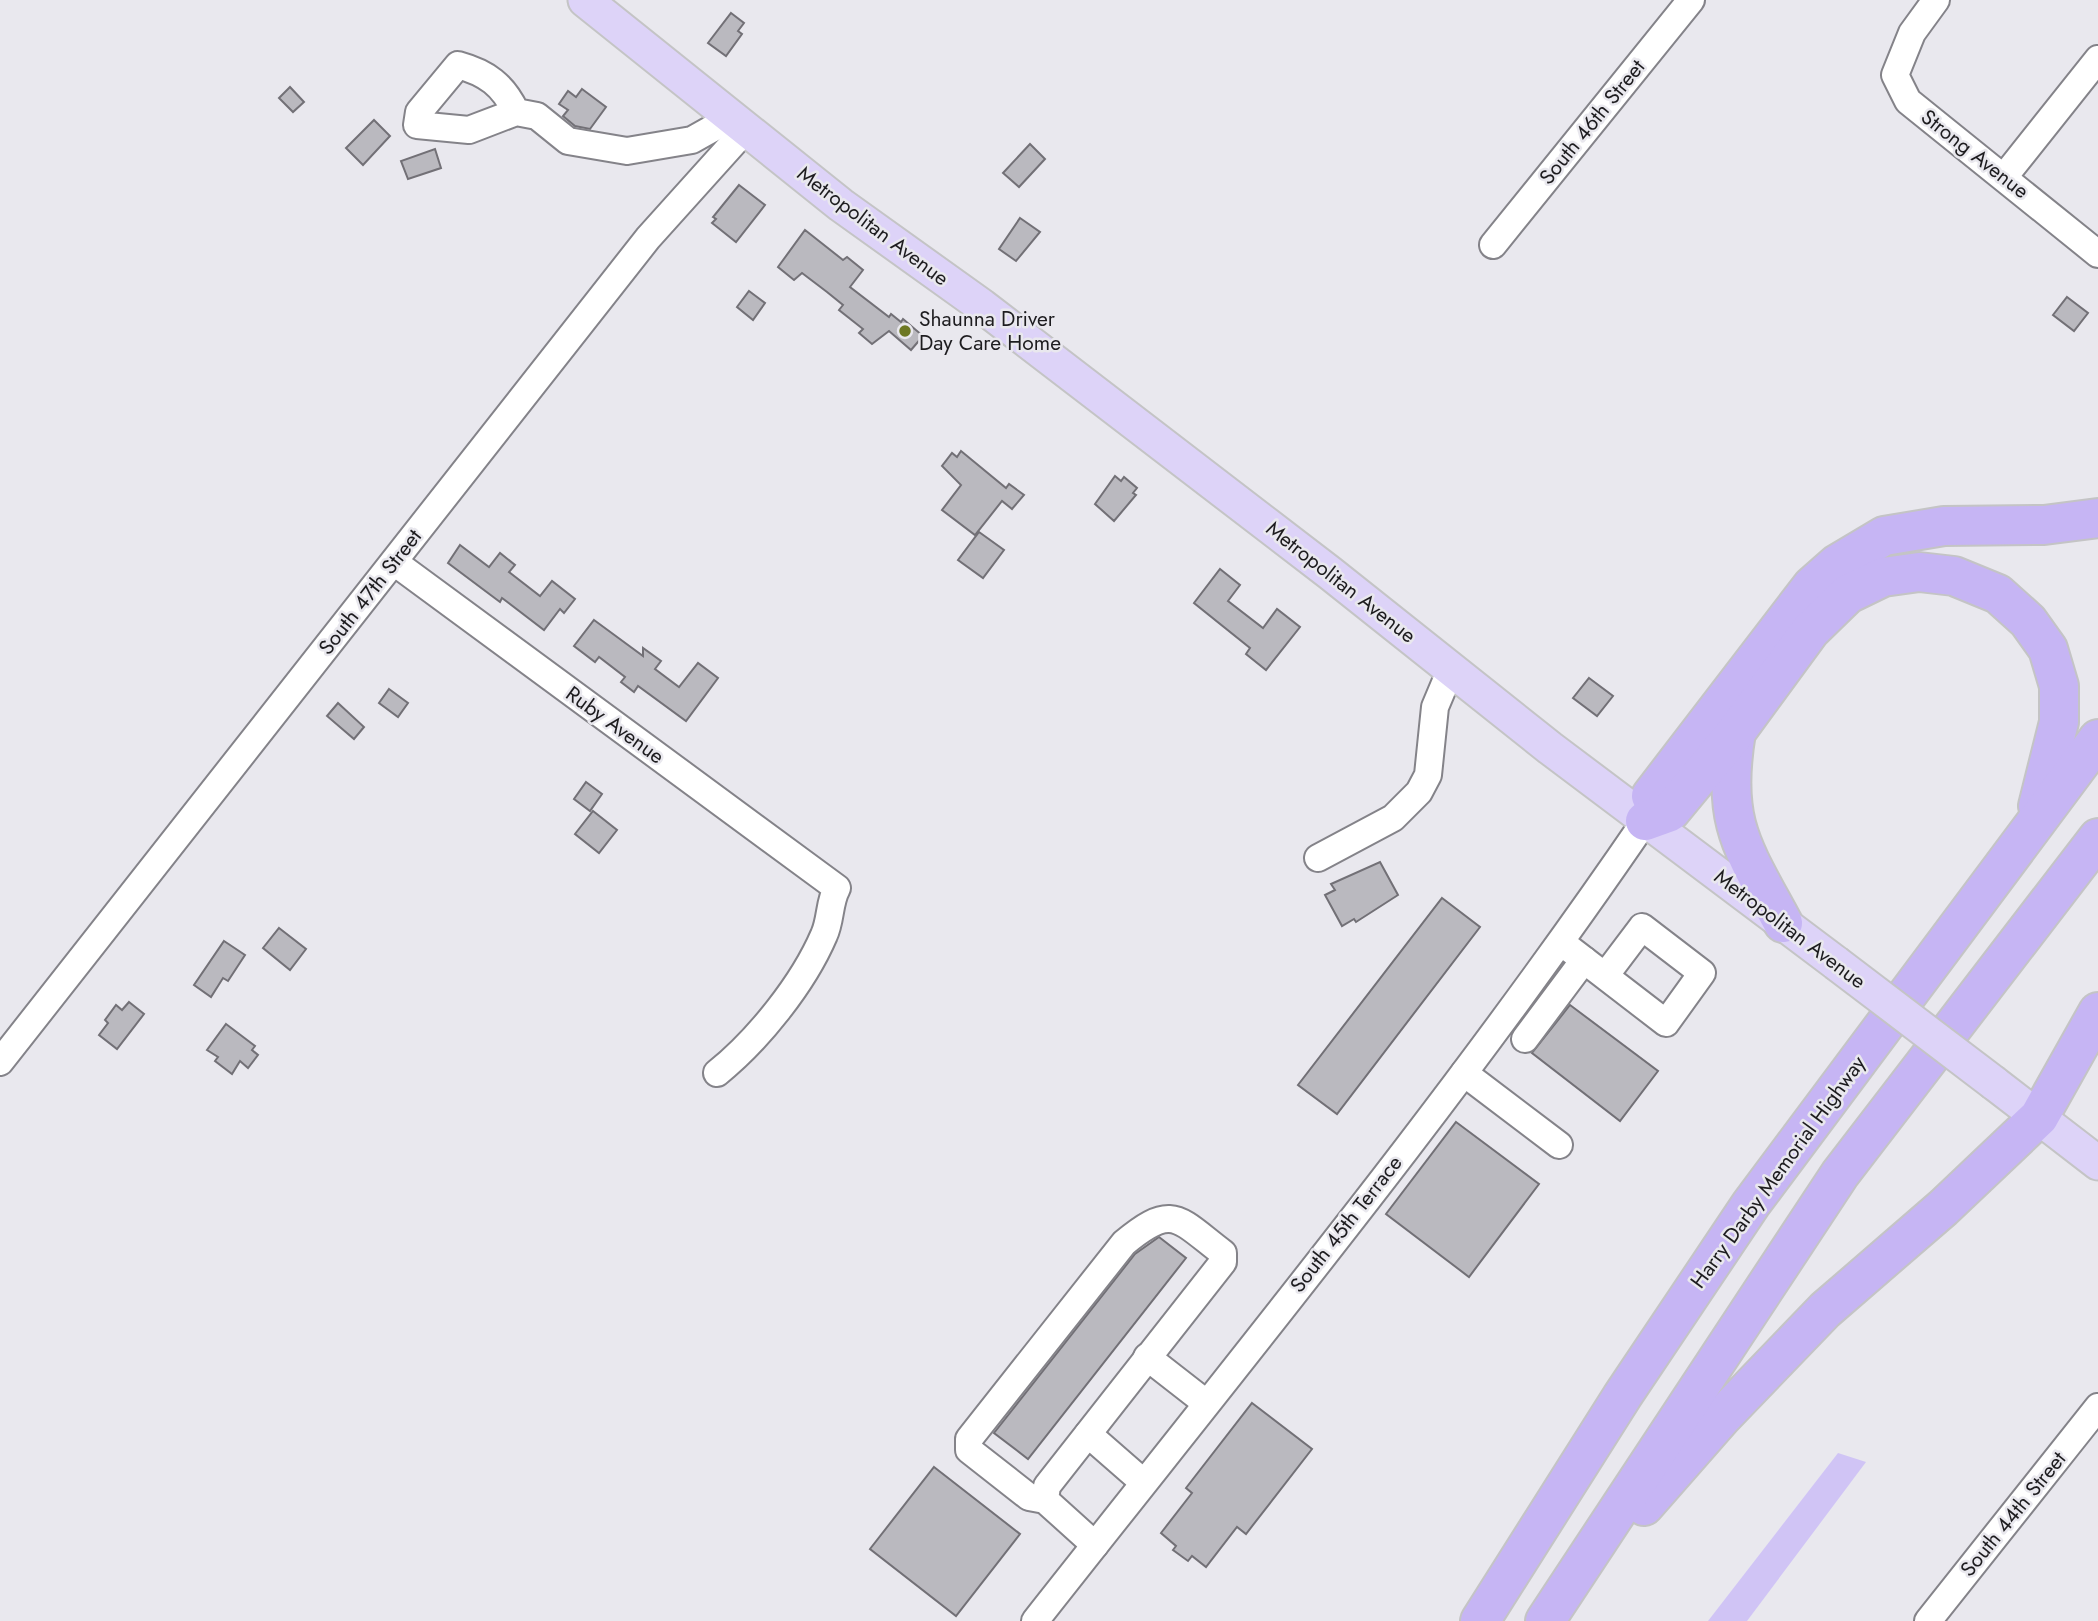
<svg xmlns="http://www.w3.org/2000/svg" width="2098" height="1621" viewBox="0 0 2098 1621" font-family="Jost,sans-serif">
<style>
.green{fill:#d0c4f5}
.building{fill:#bab9bf;stroke:#727076;stroke-width:2}
.lines{fill:none;stroke-linecap:round;stroke-linejoin:round}
.minor-casing{stroke:#848389;stroke-width:30}
.major-casing{stroke:#c4c4c5;stroke-width:37}
.highway-casing{stroke:#c4c4c5;stroke-width:42}
.minor{stroke:#fff;stroke-width:26}
.major{stroke:#ddd3f8;stroke-width:33}
.highway{stroke:#c6b5f4;stroke-width:38}
.major-bridge-casing{stroke:#c4c4c5;stroke-width:37;stroke-linecap:butt}
.major-bridge{stroke:#ddd3f8;stroke-width:33}
.poi-dot{fill:#6d7823;stroke:#e9e8ee;stroke-width:2.5}
.labels{text-anchor:middle;dominant-baseline:central;stroke-width:5;stroke-linejoin:round;paint-order:stroke}
.street-label{font-size:21px;fill:#1d1c1f;stroke:#e9e8ee}
.poi-label{font-size:21px;fill:#1d1c1f;stroke:#e9e8ee;text-anchor:start}
</style>
<rect width="100%" height="100%" fill="#e9e8ee"/>
<path class="green" d="M1838,1453L1866,1462L1747,1621H1708Z"/>
<g class="building">
<path d="M731,13L744,23L738,31L742,34L726,56L708,43Z"/>
<path d="M290,87L304,102L293,112L279,98Z"/>
<path d="M582,89L606,107L590,129L575,126L563,116L568,110L559,104L568,91L576,97Z"/>
<path d="M374,120L390,136L363,165L346,148Z"/>
<path d="M1030,144L1045,159L1019,187L1003,173Z"/>
<path d="M435,149L441,168L408,179L401,161Z"/>
<path d="M739,185L765,205L736,242L712,223L716,219L713,217Z"/>
<path d="M1020,218L1040,232L1016,261L999,249Z"/>
<path d="M805,230L843,260L847,257L863,270L850,287L889,317L891,314L901,322L903,319L923,336L911,350L889,331L872,344L859,333L863,329L839,310L843,305L827,292L802,273L794,280L778,267Z"/>
<path d="M749,291L765,303L753,320L737,307Z"/>
<path d="M2067,297L2088,313L2074,331L2053,315Z"/>
<path d="M961,451L1006,488L1009,484L1024,495L1012,509L1002,501L975,535L942,510L961,485L942,466L952,453L957,457Z"/>
<path d="M1115,476L1121,481L1124,477L1137,488L1133,493L1136,495L1114,521L1095,504Z"/>
<path d="M979,532L1004,550L983,578L958,560Z"/>
<path d="M460,545L489,567L500,553L515,565L509,572L540,596L552,581L575,599L564,613L560,609L544,630L502,598L500,602L448,563Z"/>
<path d="M1220,569L1240,585L1228,601L1263,628L1277,609L1300,627L1266,670L1246,654L1250,648L1194,603Z"/>
<path d="M594,620L643,656V648L661,661L655,669L679,687L698,663L718,678L686,721L638,686L634,692L621,682L625,677L599,657L595,662L574,646Z"/>
<path d="M1589,678L1613,696L1597,716L1573,698Z"/>
<path d="M389,689L408,703L398,717L379,703Z"/>
<path d="M338,703L364,727L354,739L327,716Z"/>
<path d="M586,782L602,794L590,811L574,799Z"/>
<path d="M593,811L617,830L599,853L575,834Z"/>
<path d="M1380,862L1398,895L1356,922L1354,919L1342,926L1325,895L1335,890L1331,884Z"/>
<path d="M1442,898L1480,927L1337,1114L1298,1085Z"/>
<path d="M279,928L306,949L290,970L263,948Z"/>
<path d="M224,941L245,955L228,981L223,978L211,997L194,985Z"/>
<path d="M129,1002L144,1014L117,1049L99,1035L108,1023L105,1020L116,1005L122,1010Z"/>
<path d="M1570,1005L1658,1071L1620,1121L1532,1053Z"/>
<path d="M226,1024L255,1046L252,1050L258,1055L248,1068L240,1061L232,1074L215,1061L218,1057L207,1050Z"/>
<path d="M1456,1122L1539,1184L1469,1277L1386,1214Z"/>
<path d="M1159,1237L1186,1258L1028,1459L994,1433L1135,1254Z"/>
<path d="M1252,1403L1312,1449L1246,1534L1237,1527L1206,1567L1192,1556L1188,1561L1173,1550L1176,1546L1161,1533L1192,1493L1186,1488Z"/>
<path d="M934,1467L1020,1534L956,1616L870,1549Z"/>
</g>
<g class="lines">
<g class="minor-casing">
<g id="minor">
<path d="M1936,0L1912,33L1895,75L1908,101L2098,254"/>
<path d="M516,112C503,85 487,73 458,65L419,112L417,125L469,130L516,112L537,116L568,141L627,151L692,140L733,117"/>
<path d="M2004,177L2098,59"/>
<path d="M1493,245L1691,0"/>
<path d="M394,562L837,888C829,902 831,920 824,935C803,984 758,1040 717,1073"/>
<path d="M1318,858L1393,818L1419,792L1428,775L1435,707L1451,669"/>
<path d="M1562,943L1666,1023L1702,973L1642,927L1605,976"/>
<path d="M1525,1039L1584,960"/>
<path d="M0,1062L648,238L747,128"/>
<path d="M1464,1073L1559,1145"/>
<path d="M1147,1357L1206,1403"/>
<path d="M1088,1434L1143,1482"/>
<path d="M1045,1500L1029,1497L969,1450V1439L1124,1243C1173,1202 1178,1219 1223,1253V1262L1047,1486L1045,1500L1095,1545"/>
<path d="M1035,1621C1242,1358 1456,1098 1645,821"/>
<path d="M1928,1621L2098,1407"/>
</g>
</g>
<g class="major-casing">
<g id="major">
<path d="M585,0L841,205L982,306L1330,573L1550,748L1836,963"/>
<path d="M1994,1083L2098,1163"/>
</g>
</g>
<g class="highway-casing">
<g id="highway">
<path d="M1736,732C1721,822 1742,847 1783,923"/>
<path d="M1651,796L1812,586L1837,564L1884,536L1944,526L2044,525L2098,518"/>
<path d="M1645,821L1670,812L1736,732L1810,631L1848,594L1883,577L1919,572L1954,576L1998,594L2028,621L2048,649L2059,686V722L2038,806"/>
<path d="M1644,1506L1722,1417L1825,1310L1943,1208L2039,1117L2098,1012"/>
<path d="M1480,1621L1623,1395L1751,1204L2098,739"/>
<path d="M1545,1621L1840,1174L2098,838"/>
</g>
</g>
<use href="#minor" class="minor"/>
<use href="#major" class="major"/>
<use href="#highway" class="highway"/>
<g class="major-bridge-casing">
<path id="major-bridge" d="M1836,963L1994,1083"/>
</g>
<use href="#major-bridge" class="major-bridge"/>
</g>
<circle class="poi-dot" cx="905" cy="331" r="7"/>
<g class="labels">
<g class="street-label">
<text transform="translate(1592 122) rotate(-51)">South 46th Street</text>
<text transform="translate(1975 154) rotate(38)">Strong Avenue</text>
<text transform="translate(873 226) rotate(37)">Metropolitan Avenue</text>
<text transform="translate(1341 582) rotate(38)">Metropolitan Avenue</text>
<text transform="translate(370 592) rotate(-52)">South 47th Street</text>
<text transform="translate(615 725) rotate(36)">Ruby Avenue</text>
<text transform="translate(1790 929) rotate(37)">Metropolitan Avenue</text>
<text transform="translate(1778 1172) rotate(-54)">Harry Darby Memorial Highway</text>
<text transform="translate(1346 1224) rotate(-52)">South 45th Terrace</text>
<text transform="translate(2013 1514) rotate(-51)">South 44th Street</text>
</g>
<g class="poi-label">
<text x="919" y="319">Shaunna Driver<tspan x="919" dy="24">Day Care Home</tspan></text>
</g>
</g>
</svg>
